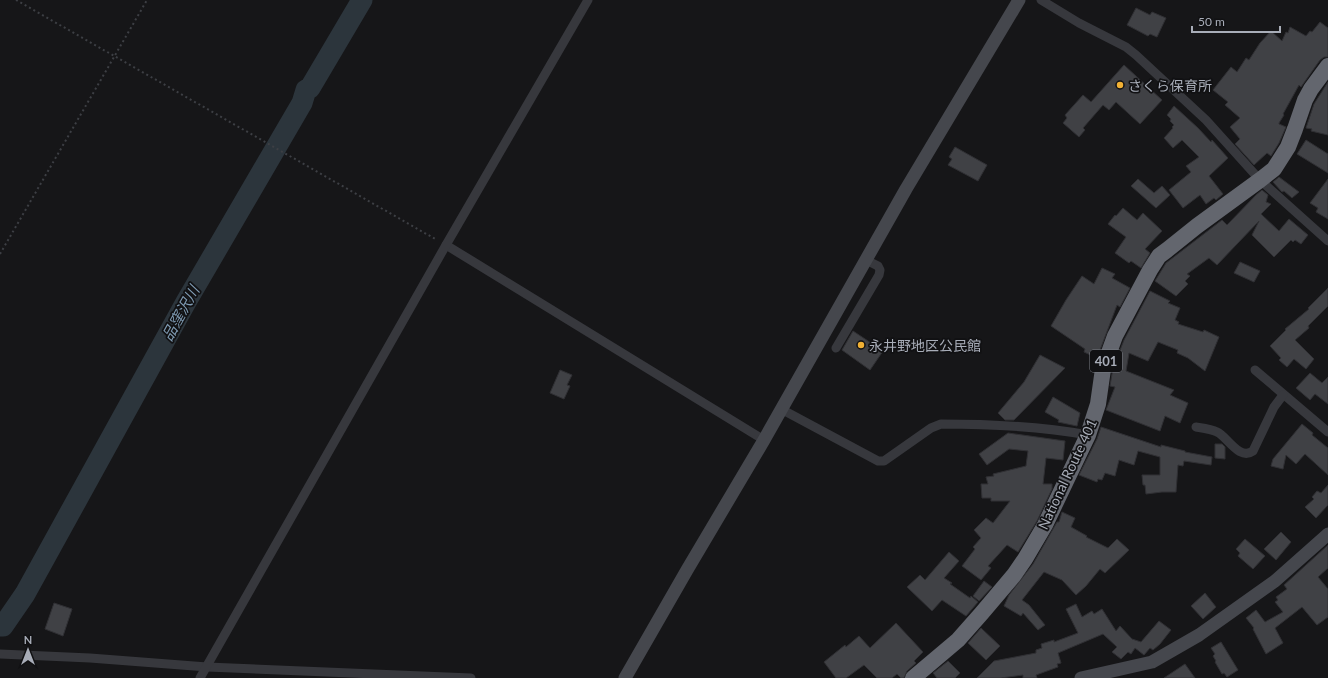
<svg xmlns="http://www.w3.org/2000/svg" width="1328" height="678" viewBox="0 0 1328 678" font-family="Lato,'Noto Sans JP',sans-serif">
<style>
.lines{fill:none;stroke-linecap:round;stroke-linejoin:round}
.river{stroke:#2c353c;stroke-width:21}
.building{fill:#404145;stroke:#303034}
.path{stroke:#3d3f44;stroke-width:2;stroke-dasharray:2 3;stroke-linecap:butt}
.street{stroke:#37383d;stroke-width:9}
.secondary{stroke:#45474d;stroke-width:13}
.highway{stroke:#63666e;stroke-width:16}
.poi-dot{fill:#f2b134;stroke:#111113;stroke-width:1.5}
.labels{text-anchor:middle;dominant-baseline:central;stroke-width:3.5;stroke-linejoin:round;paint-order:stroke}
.shield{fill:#111113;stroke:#7b7e86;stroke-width:1}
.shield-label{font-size:13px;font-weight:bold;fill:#a8adb8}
.poi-label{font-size:14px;fill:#a8adb8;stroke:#111113;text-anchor:start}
.street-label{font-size:14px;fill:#a8adb8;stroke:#111113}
.water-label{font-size:15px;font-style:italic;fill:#7f9bb3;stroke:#111113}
</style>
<rect width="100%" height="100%" fill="#161618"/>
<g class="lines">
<path class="river" d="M0,626H3L25,594L186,302L302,103L306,90L310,88L362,0"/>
</g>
<g class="building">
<path d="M1136,8L1150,15L1152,12L1166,18L1157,37L1150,34L1148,36L1127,25Z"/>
<path d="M1320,22L1328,28V57H1324L1320,60L1301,87L1299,85L1283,114L1284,115L1279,123V124L1286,127L1279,143L1271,156L1267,153L1254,165L1235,144L1240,139L1230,127L1240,118L1225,105L1228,102L1213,90L1231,67L1237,72L1246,58L1249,60L1260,43L1271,31L1282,41L1286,32L1288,33L1290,27L1306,36L1310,31L1312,32Z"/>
<path d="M1124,65L1162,100L1140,124L1116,102L1109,110L1103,105L1083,128L1085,130L1079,137L1063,123L1067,118L1065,115L1083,95L1091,102Z"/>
<path d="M1328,82V135L1311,131L1312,129L1306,128L1314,104Z"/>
<path d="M1174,106L1198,128L1211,142L1212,140L1228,158L1209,176L1223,194L1216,200L1214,198L1206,204L1200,195L1183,208L1169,190L1191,172L1186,166L1199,157L1182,140L1173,148L1164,138L1173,128L1172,127L1174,125L1170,121L1171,119L1167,115Z"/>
<path d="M1306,140L1328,154V173L1297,154Z"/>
<path d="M955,147L987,165L978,181L948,165L952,159L949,157Z"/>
<path d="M1279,177L1299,192L1292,198L1284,191L1282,192L1273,182Z"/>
<path d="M1138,179L1154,193L1162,186L1170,195L1156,208L1131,186Z"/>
<path d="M1328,179V219L1316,212L1318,208L1310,203Z"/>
<path d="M1262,190L1268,195L1266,202L1271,204L1261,214L1279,231L1289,219L1308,235L1301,244L1295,240L1293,242L1291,240L1274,257L1252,235L1259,221L1217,265L1209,258L1187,274L1190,276L1185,281L1188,284L1176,296L1155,281L1166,263L1222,220L1227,225L1256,195Z"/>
<path d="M1123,208L1137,220L1143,213L1162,231L1145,249L1150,253L1141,268L1131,261L1129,263L1115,253L1126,237L1108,224L1115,215L1116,216Z"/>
<path d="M1240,262L1260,271L1254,282L1234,273Z"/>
<path d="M1102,268L1115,274L1112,278L1130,288L1120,307L1117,305L1097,358L1084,352L1085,349L1051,326L1066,300L1082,276L1094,284Z"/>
<path d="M1328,288V306L1308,326L1309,328L1295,340L1314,359L1306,369L1294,359L1287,367L1279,360L1281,358L1270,346L1286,330L1285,329L1309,309L1308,308Z"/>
<path d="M1150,291L1170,301L1168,303L1180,308L1175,320L1179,322L1178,324L1203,332L1204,330L1219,337L1205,371L1188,358L1177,353L1178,350L1158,342L1148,361L1129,353L1126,371L1174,390L1170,395L1188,403L1180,423L1165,416L1160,431L1106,410L1115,387L1110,386L1113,368L1124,340Z"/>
<path d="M853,331L883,351L870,370L842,350Z"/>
<path d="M1040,355L1065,368L1014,420H1005L998,413L1024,382Z"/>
<path d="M560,370L572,375L567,385L570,386L564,399L550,393Z"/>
<path d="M1310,373L1322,383L1328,377V404L1315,394L1310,400L1296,388Z"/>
<path d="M1053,397L1080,413L1077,426L1058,422L1059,420L1045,412Z"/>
<path d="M1302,424L1313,433L1312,435L1328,448V475L1305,454L1296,464L1286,455L1283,469L1271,466L1273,459Z"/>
<path d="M1101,427L1161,447V445L1185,451V452L1212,457L1211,465L1184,461L1183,466L1178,465L1176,492H1162L1146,494L1145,485H1143L1142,475H1160V457L1138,451L1134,465L1119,460L1115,476L1105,473L1102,480L1098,479L1097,482L1079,475L1097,439Z"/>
<path d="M1008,433L1065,441L1063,460L1046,458L1043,484H1052V489L1037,521L1018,552L1007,545L988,566L991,568L981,580L962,566L975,549L973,547L981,538L974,530L986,518L993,523L1010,501H991V498H982L981,484H988L986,477L994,476L993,474L1026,466L1028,451L1009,449L987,465L979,454Z"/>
<path d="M1215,444H1222L1225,447V459L1215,458Z"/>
<path d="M1328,485V505L1316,518L1305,507L1314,499L1312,497L1317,491L1321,493Z"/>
<path d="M1062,512L1075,518L1071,527L1087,536L1086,537L1108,548L1117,539L1129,550L1105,573L1100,569L1086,586L1076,595L1062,580L1044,572L1022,600L1029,605L1045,625L1038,630L1023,613L1021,616L1004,606L1009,595L1033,564L1057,522H1059Z"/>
<path d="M1281,532L1291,542L1276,560L1264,549Z"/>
<path d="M1245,539L1265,556L1253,569L1238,556L1240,553L1236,549Z"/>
<path d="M1328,545V568L1318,577L1328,589V617L1317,625L1302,607L1275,628L1283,643L1266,654L1253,629L1254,628L1246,618L1256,610L1265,622L1283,612L1275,602L1278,600L1276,597L1287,589L1284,585Z"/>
<path d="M949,552L959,561L944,578L952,583L950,584L970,598L971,596L978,602L966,616L942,600L932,611L907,587L920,575L925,580Z"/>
<path d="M984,581L992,587L979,601L973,596Z"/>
<path d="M1205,593L1216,607L1203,619L1191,606Z"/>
<path d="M54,603L72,609L63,636L45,629Z"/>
<path d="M1076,604L1082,617L1092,611L1094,614L1102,609L1116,631L1120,626L1132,639L1141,642L1159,621L1171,630L1160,644L1153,650L1150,648L1144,655L1135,648L1131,654L1128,652L1121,659L1112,652L1117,647L1103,634L1058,653L1061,663L1057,664L1058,667L1036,675L1037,678H1023V675L1001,678H977L994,661L1036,653V650L1042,648L1041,644L1054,640V642L1078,633L1066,609Z"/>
<path d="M896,623L923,652L914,661L916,663L907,671L904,678H901L897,674L892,678H877L864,665L846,678H836L824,662L845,645L846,647L859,636L870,648Z"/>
<path d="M981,628L1000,646L986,660L968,643Z"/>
<path d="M1221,642L1238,670L1227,677L1224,673L1222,674L1215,662L1216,661L1213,656L1215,654L1211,648Z"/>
<path d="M948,661L960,673L955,678H937L933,673Z"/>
<path d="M1185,664L1195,678H1164Z"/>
</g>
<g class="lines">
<g class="path">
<path d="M16,0L437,240"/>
<path d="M0,254L147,0"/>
</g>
<g class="street">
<path d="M1041,0L1079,23L1126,47L1136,55L1206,120L1260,180L1328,241"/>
<path d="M446,245L764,440"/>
<path d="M836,348L879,275L880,270L878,266L866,260"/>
<path d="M1255,370L1328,432"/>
<path d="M781,409L878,461H884L931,428L941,424C990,424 1039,426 1088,435"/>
<path d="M1196,427C1202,428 1211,429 1217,432C1227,436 1239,461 1253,451L1274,407L1283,395"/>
<path d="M0,654L90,658L207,667L471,678"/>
<path d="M200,678L446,245L588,0"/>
</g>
<g class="secondary">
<path d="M625,678L687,570L764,440L906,189L1019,0"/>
<path d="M1081,678L1152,662L1199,635L1275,581L1328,534"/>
</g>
<path class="highway" d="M913,678L958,640L981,614L1014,575L1025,559L1045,525L1088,435L1098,404L1103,369L1115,336L1150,270L1159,256L1167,250L1197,226L1260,180L1274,169L1288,147L1295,129L1305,100L1311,89L1328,66"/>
</g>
<g class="poi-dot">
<circle cx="1120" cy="85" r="4"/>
<circle cx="861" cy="345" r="4"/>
</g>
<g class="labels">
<rect class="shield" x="1090" y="350" width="32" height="22" rx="3"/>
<g class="shield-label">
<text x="1106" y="361">401</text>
</g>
<g class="poi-label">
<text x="1128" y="85">さくら保育所</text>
<text x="869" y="345">永井野地区公民館</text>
</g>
<g class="street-label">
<text transform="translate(1067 474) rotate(-65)">National Route 401</text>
</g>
<g class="water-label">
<text transform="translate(180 313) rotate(-61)">品窪沢川</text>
</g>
</g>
<g transform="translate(28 650)" stroke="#111113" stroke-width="3" paint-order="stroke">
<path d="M0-3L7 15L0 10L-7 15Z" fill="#a8adb8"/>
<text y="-6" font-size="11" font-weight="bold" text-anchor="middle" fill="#a8adb8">N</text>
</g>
<path d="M1192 26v6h88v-6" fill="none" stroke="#a8adb8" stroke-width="2"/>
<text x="1198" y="26" font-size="12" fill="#a8adb8" stroke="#111113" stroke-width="3" paint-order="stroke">50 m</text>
</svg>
